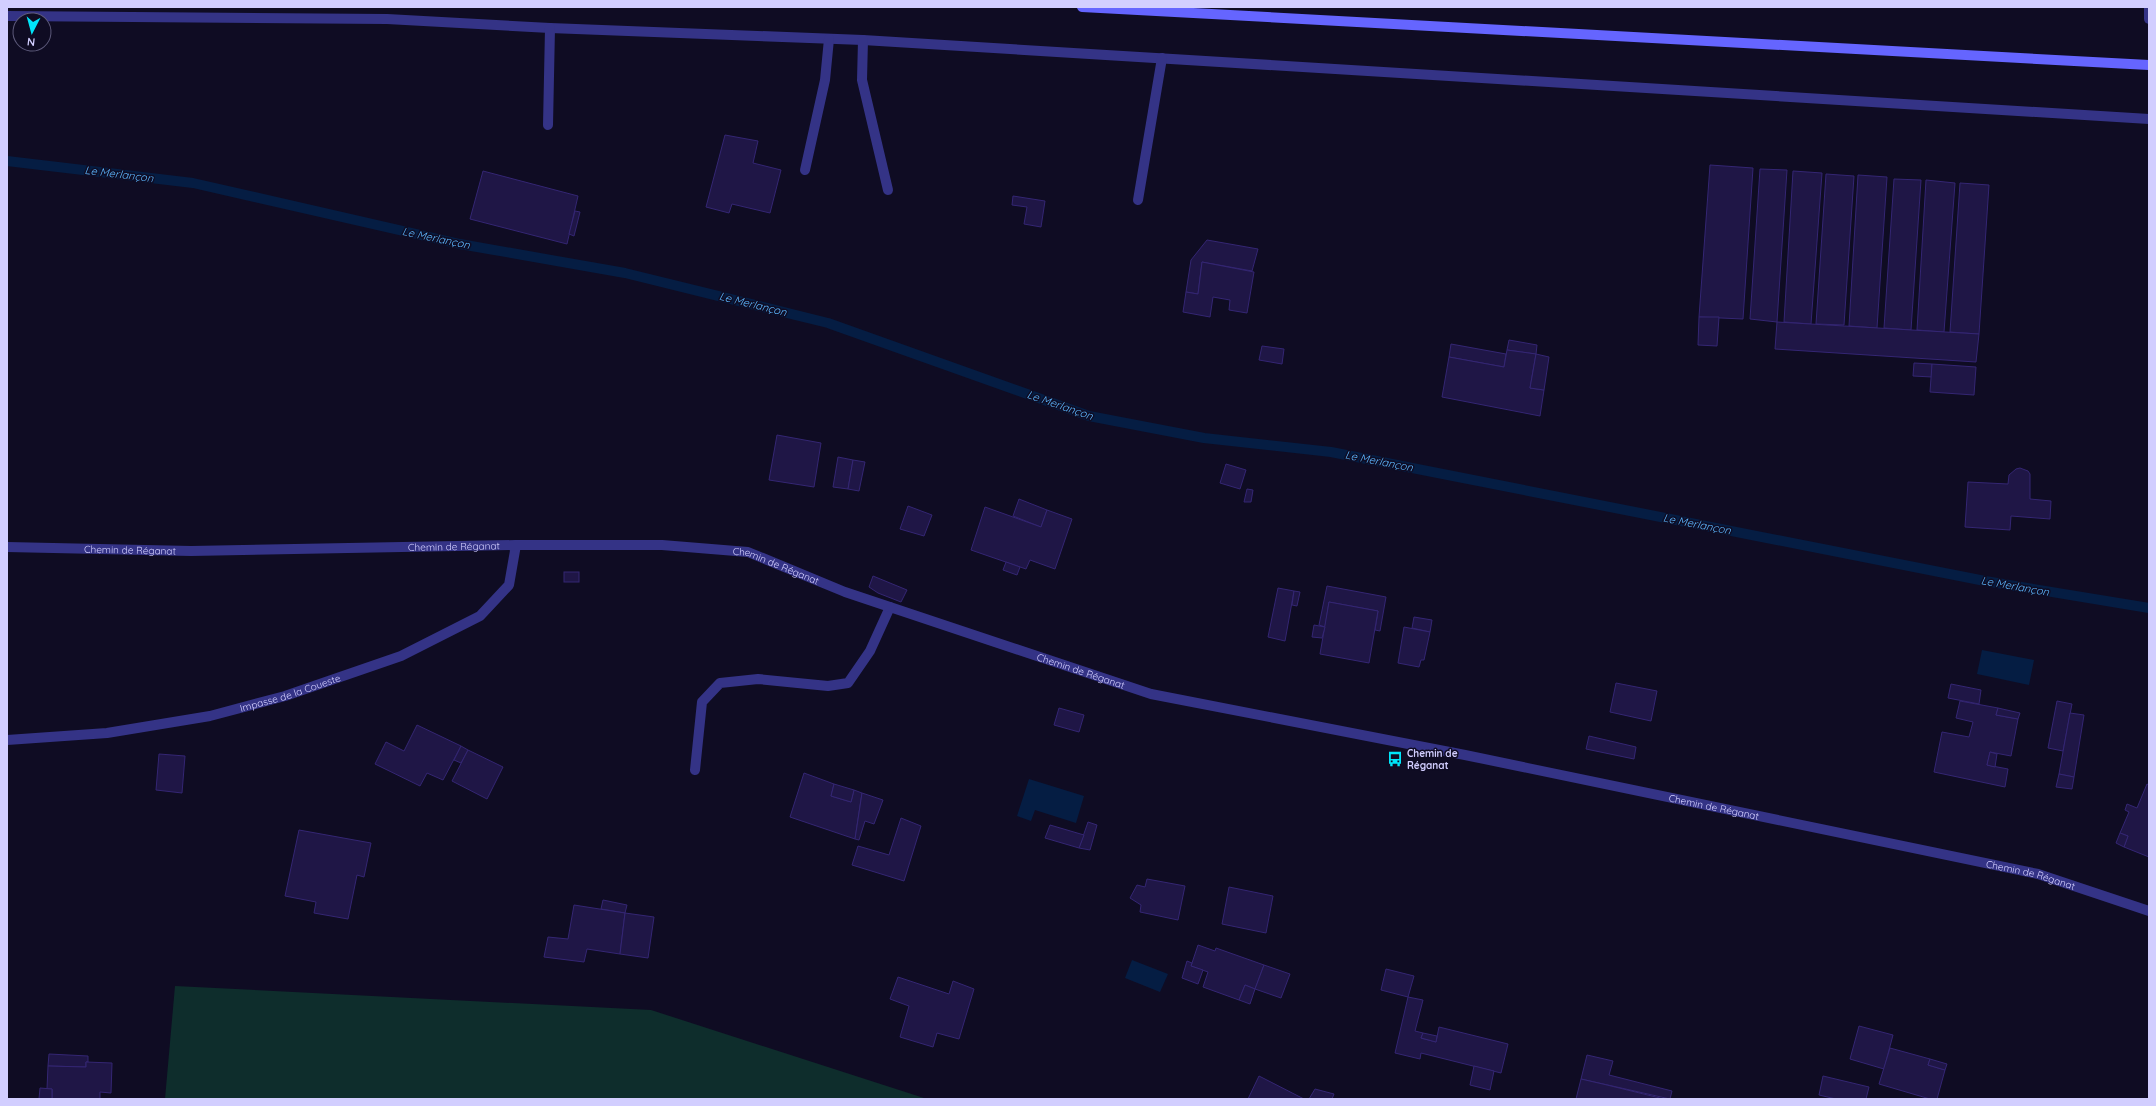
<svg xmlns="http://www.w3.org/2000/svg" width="2156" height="1106" viewBox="0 0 2156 1106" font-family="Quicksand,sans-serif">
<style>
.green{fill:#0e2d2c}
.water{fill:#051d43}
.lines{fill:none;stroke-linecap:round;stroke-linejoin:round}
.stream{stroke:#051d43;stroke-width:10}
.building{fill:#1f1646;stroke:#342673}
.service{stroke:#343386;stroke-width:10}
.minor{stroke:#343386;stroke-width:10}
.tertiary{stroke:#343386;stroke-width:10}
.secondary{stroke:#6565ff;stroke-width:10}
.labels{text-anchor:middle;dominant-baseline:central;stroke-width:3;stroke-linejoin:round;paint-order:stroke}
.street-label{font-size:10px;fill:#d2ceff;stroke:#0f0c23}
.poi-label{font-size:10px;font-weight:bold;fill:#d2ceff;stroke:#0f0c23;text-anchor:start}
.water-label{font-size:11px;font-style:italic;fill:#5cb7ff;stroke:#0f0c23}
</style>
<rect width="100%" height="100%" fill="#0f0c23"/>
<path class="green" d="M175,986L651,1010L927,1099H165Z"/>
<g class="water">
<path d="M1982,650L2034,660L2029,685L1977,674Z"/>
<path d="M1029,779L1084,796L1076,823L1035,810L1031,821L1017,816Z"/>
<path d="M1132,960L1168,974L1160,992L1125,978Z"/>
</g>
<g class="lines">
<path class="stream" d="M7,161L193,183L460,244L625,273L828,323L1089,416L1204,438L1331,452L1985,581L2149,608"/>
</g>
<g class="building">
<path d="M725,135L758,141L753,163L781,170L770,213L732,204L729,213L706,207Z"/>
<path d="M1710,165L1753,168L1743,319L1699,317Z"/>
<path d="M1760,169L1787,170L1777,322L1750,319Z"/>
<path d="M483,171L578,196L567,244L470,219Z"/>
<path d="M1793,171L1822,173L1811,324L1784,322Z"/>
<path d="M1826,174L1854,176L1844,325L1816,324Z"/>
<path d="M1858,175L1887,177L1877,328L1849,326Z"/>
<path d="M1894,179L1921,180L1911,330L1884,328Z"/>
<path d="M1926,180L1955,183L1944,332L1917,330Z"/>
<path d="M1960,183L1989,185L1979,334L1950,332Z"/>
<path d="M1013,196L1045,201L1041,227L1024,224L1027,207L1012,205Z"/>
<path d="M575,211L580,212L574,236L569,234Z"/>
<path d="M1207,240L1258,249L1252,271L1202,262L1198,294L1186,292L1191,260Z"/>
<path d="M1202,262L1254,272L1247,313L1229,310L1230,300L1213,297L1210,317L1183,312L1186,292L1198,294Z"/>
<path d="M1699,317H1719L1717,346L1698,345Z"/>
<path d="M1777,322L1979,334L1976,362L1775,349Z"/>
<path d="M1509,340L1537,345L1536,354L1507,350Z"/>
<path d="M1451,344L1506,354L1504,367L1449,357Z"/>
<path d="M1262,346L1284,349L1282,364L1259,360Z"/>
<path d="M1507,350L1536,354L1530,388L1544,390L1540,416L1442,397L1449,357L1504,367Z"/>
<path d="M1536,354L1549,357L1544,390L1530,388Z"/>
<path d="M1914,363L1932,364V377L1913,376Z"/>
<path d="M1932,364L1976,367L1974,395L1930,392Z"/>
<path d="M777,435L821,443L814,487L769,480Z"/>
<path d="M838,457L853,460L848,489L833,487Z"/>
<path d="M853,460L865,462L859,491L848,489Z"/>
<path d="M1226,464L1246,470L1240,489L1220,483Z"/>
<path d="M2020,468L2028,471L2030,474V499L2051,501L2050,519L2011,516L2010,530L1965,527L1968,482L2008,484L2009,475L2016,469Z"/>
<path d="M1247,489L1253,490L1251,502H1244Z"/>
<path d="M1019,499L1047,510L1041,527L1013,516Z"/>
<path d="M908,506L932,515L924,536L900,529Z"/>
<path d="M985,507L1041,527L1047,510L1072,519L1055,569L1030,560L1026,569L971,550Z"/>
<path d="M1006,562L1020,567L1017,575L1003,570Z"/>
<rect x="564" y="572" width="15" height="10"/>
<path d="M873,576L907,590L901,602L878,593L869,587Z"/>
<path d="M1327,586L1386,597L1380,631L1375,630L1378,611L1329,602L1325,627L1319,625Z"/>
<path d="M1278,588L1294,591L1285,641L1268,637Z"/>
<path d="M1294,591L1300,592L1297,606L1292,605Z"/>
<path d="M1329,602L1378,611L1369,663L1320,654Z"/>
<path d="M1414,617L1432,620L1430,632L1412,628Z"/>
<path d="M1314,625L1325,627L1322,638L1312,637Z"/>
<path d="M1404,627L1430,632L1424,660H1421L1419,667L1398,663Z"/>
<path d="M1616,683L1657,691L1651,721L1610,712Z"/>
<path d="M1951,684L1981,690L1979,704L1948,698Z"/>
<path d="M1960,701L1998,708L1996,715L2018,719L2011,756L1990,752L1987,765L2008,769L2005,787L1934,772L1942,732L1969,737L1973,722L1956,718Z"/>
<path d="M2057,701L2072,704L2063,751L2048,748Z"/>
<path d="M1059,708L1084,715L1079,732L1054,725Z"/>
<path d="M1998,708L2020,713L2018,719L1996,715Z"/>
<path d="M2070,713L2084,715L2074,777L2059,774Z"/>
<path d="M417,725L461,746L443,780L427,773L420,786L375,764L386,742L404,751Z"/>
<path d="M1589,736L1636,747L1634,759L1586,749Z"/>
<path d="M461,746L468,750L461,763L454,760Z"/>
<path d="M468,750L503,767L487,799L452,781Z"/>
<path d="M1990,752L1997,754L1995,767L1987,765Z"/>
<path d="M159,754L185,756L182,793L156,790Z"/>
<path d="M804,773L834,784L831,796L851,802L854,790L862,793L855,839L790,817Z"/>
<path d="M2059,774L2074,777L2072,789L2056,787Z"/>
<path d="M834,784L854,790L851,802L831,796Z"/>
<path d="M2147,784L2149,785V857L2124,847L2128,836L2120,833L2129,812L2125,810L2127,804L2137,808Z"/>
<path d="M862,793L883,800L874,824L865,821L859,840L855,839Z"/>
<path d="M901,818L921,826L904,881L852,865L858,846L889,855Z"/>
<path d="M1088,822L1097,825L1090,850L1079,848Z"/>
<path d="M1050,825L1084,835L1079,848L1045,838Z"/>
<path d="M299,830L371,843L364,877L357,875L348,919L314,913L316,902L285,896Z"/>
<path d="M2120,833L2128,836L2124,847L2116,843Z"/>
<path d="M1147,879L1185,886L1178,920L1140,912L1141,905L1130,898L1137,885L1145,887Z"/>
<path d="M1229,887L1273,896L1266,933L1222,924Z"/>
<path d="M603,900L627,905L625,913L601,909Z"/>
<path d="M574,905L625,913L620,954L587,949L584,962L544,957L548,937L568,939Z"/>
<path d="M625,913L654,917L648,958L620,954Z"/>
<path d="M1198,945L1215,951L1216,948L1264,965L1255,989L1245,985L1239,1000L1203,987L1208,972L1191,966Z"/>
<path d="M1187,961L1192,963L1191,966L1203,970L1198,984L1182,978Z"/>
<path d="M1264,965L1290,974L1281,998L1255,989Z"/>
<path d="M1386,969L1414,976L1408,997L1381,990Z"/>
<path d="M898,977L949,994L953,981L974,989L959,1039L937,1033L933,1047L900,1037L909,1006L890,999Z"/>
<path d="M1245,985L1255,989L1250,1004L1239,1000Z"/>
<path d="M1408,997L1423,1000L1415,1031L1423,1033L1421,1038L1436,1042L1439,1027L1508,1044L1501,1073L1421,1053L1420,1059L1395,1053Z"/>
<path d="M1859,1026L1893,1035L1884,1069L1850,1059Z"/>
<path d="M1423,1033L1437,1036L1436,1042L1421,1038Z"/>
<path d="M1890,1048L1930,1059L1928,1065L1945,1070L1937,1099H1930L1879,1084Z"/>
<path d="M49,1054L88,1056V1062H86V1067L48,1066Z"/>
<path d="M1587,1055L1613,1061L1609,1075L1672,1091L1670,1099L1581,1079Z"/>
<path d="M1930,1059L1947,1064L1945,1070L1928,1065Z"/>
<path d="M86,1062L112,1063L111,1093L100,1092V1099H52V1089H47L48,1066L86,1067Z"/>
<path d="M1474,1066L1494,1071L1490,1090L1470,1085Z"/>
<path d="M1259,1076L1304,1099H1248Z"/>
<path d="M1823,1076L1869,1087L1866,1099H1836L1819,1095Z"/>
<path d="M1581,1079L1607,1085L1664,1099H1576Z"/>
<path d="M40,1088L52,1089V1099H39Z"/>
<path d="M1315,1089L1334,1094L1332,1099H1309Z"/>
</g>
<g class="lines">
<g class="service">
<path d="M7,16L387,19L550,28L863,40L2149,119"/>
<path d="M863,40L862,80L888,190"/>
<path d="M548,125L550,28"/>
<path d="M805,170L825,80L829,39"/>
<path d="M1138,200L1162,58"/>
</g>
<g class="minor">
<path d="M2149,7V19"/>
<path id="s1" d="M7,740L107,733L210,716L285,696L401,656L480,616L509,585L516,545"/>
<path d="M695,770L702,702L720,683L758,679L828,686L848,683L870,651L890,607"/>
</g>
<path class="tertiary" id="s2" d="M7,547L191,551L516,545H662L748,552L845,592L1151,694L1465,755L2038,874L2149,911"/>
<path class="secondary" d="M1082,7L2149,65"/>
</g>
<defs>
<g id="bus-bare" transform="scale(1.2)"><path d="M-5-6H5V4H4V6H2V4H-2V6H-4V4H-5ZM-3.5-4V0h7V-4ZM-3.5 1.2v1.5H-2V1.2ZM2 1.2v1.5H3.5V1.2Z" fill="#00e5f9" stroke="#0f0c23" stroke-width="2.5" paint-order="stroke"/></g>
</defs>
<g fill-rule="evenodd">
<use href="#bus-bare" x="1395" y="759"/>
</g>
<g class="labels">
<g class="street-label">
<text stroke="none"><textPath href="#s2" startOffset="447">Chemin de Réganat</textPath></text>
<text stroke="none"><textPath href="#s2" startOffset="123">Chemin de Réganat</textPath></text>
<text stroke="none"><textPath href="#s2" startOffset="772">Chemin de Réganat</textPath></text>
<text stroke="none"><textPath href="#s2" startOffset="1095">Chemin de Réganat</textPath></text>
<text stroke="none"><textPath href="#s1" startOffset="288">Impasse de la Coueste</textPath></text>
<text stroke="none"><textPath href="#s2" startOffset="1743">Chemin de Réganat</textPath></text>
<text stroke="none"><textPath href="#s2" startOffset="2067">Chemin de Réganat</textPath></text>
</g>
<g class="poi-label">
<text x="1407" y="753">Chemin de<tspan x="1407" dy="12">Réganat</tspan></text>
</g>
<g class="water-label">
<text transform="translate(119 174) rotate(7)">Le Merlançon</text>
<text transform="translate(436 238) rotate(12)">Le Merlançon</text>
<text transform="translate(753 304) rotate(14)">Le Merlançon</text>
<text transform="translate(1060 405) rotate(19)">Le Merlançon</text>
<text transform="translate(1379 461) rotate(11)">Le Merlançon</text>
<text transform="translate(1697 524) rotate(11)">Le Merlançon</text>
<text transform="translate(2015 586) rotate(10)">Le Merlançon</text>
</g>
</g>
<rect width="2156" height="1106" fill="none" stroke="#d2ceff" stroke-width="16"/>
<g transform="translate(32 32) rotate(186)"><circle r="19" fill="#0f0c23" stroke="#5d5a7b"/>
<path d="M0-3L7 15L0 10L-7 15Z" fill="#00e5f9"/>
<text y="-6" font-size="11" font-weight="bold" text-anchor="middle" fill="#d2ceff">N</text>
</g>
</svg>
